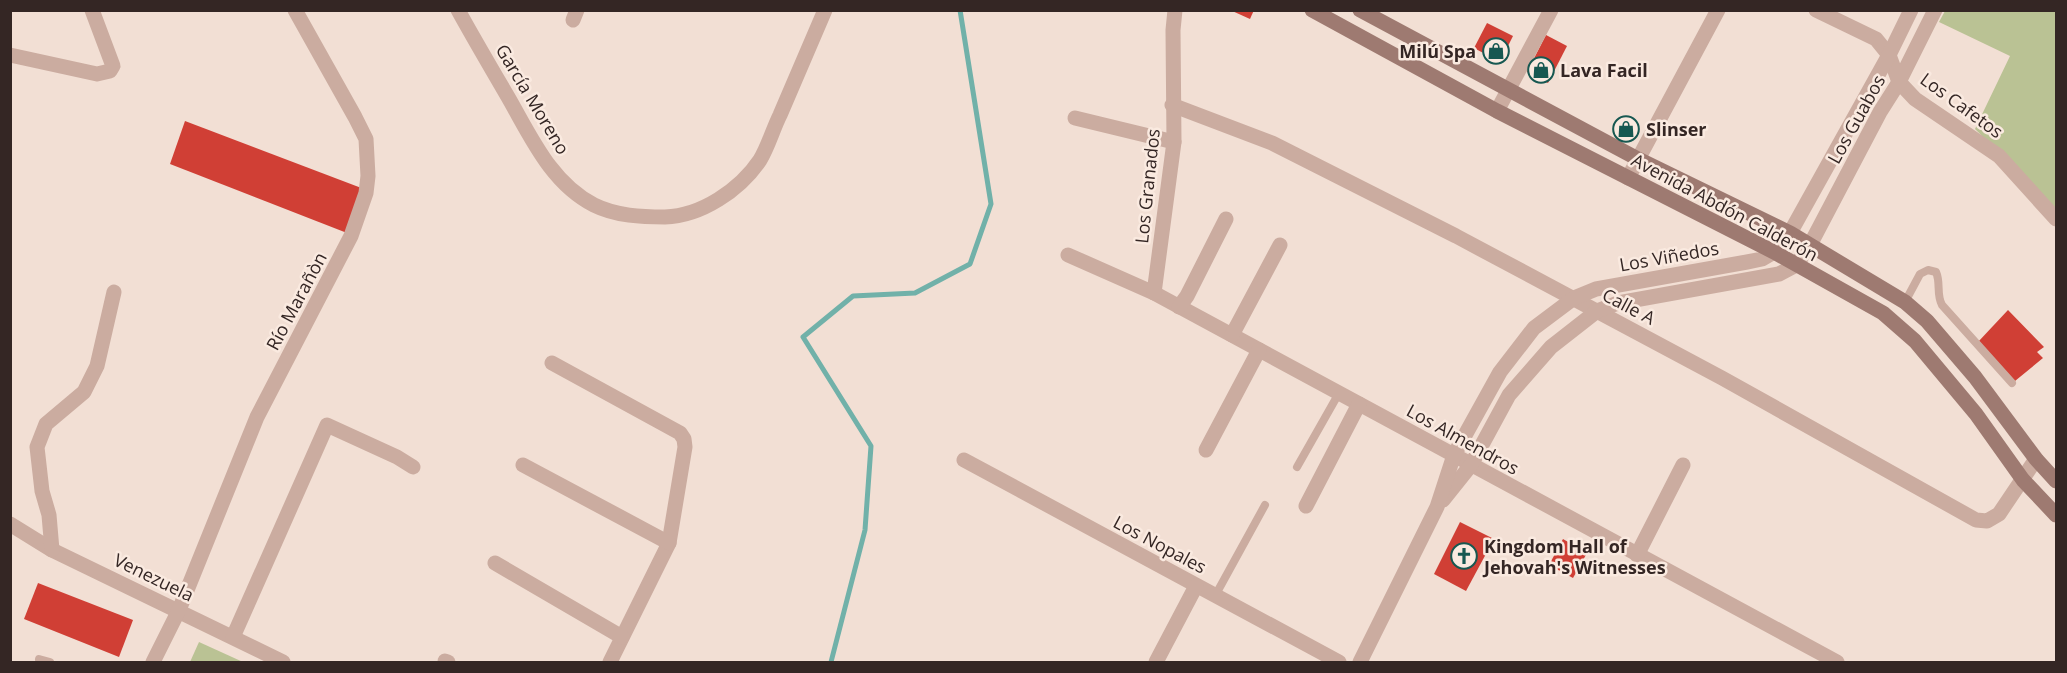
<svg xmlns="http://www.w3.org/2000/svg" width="2067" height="673" viewBox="0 0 2067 673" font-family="'Open Sans',sans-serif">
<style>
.green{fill:#bac294}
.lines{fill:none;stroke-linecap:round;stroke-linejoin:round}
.stream{stroke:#71b1a9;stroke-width:5}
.building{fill:#d03f35}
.service{stroke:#cbaca0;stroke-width:8}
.minor{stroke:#cbaca0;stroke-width:15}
.tertiary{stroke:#cbaca0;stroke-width:15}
.secondary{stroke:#9e7a71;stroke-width:15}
.labels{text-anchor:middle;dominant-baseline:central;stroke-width:5;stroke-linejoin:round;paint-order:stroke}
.poi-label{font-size:18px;font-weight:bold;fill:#342624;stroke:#faeae0;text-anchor:start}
.street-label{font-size:18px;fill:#342624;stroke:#faeae0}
</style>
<rect width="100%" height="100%" fill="#f2dfd4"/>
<g class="green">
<path d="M1945,11H2056V209L1975,129L2010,56L1939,22Z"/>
<path d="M199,642L243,662H190Z"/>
</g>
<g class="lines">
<path class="stream" d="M831,662L865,530L871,446L803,337L853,296L915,293L970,264L991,204L960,10"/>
</g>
<g class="building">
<path d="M1230,10H1254L1250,19Z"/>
<path d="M1487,23L1513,36L1500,62L1474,48Z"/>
<path d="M1546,35L1567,46L1548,83L1527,72Z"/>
<path d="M185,121L364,189L347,233L170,164Z"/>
<path d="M2008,310L2044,347L2037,352L2043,358L2015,381L1978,342Z"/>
<path d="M1460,522L1494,539L1466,591L1434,574Z"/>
<path d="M1563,539L1587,553L1573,578L1549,565Z"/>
<path d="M38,583L133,620L119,657L24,619Z"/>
</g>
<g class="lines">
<g class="service">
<path d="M1905,302L1920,274L1928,270L1936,272C1941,283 1936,294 1942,305L2012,383"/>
<path d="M1297,467L1339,393"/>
<path d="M1215,596L1265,505"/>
<path d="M39,659L50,662"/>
</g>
<g class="minor">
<path d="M458,10C474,39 491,68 508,97C531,137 551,183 594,205C616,216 642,217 665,217C701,216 740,190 760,160C768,147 773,129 780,115C795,80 810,45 825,10"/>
<path d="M1816,10L1876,39L1889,55L1899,82L1915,99L1999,156L2056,219"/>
<path d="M573,20L577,10"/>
<path d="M10,55L97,74L110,71L113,66L92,10"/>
<path d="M1172,105L1272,143L1456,236L1722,378L1976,520L1987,521L1999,514L2036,459"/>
<path d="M1497,111L1551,10"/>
<path d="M1075,118L1174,142"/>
<path d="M1628,178L1718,10"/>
<path d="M1068,255L1154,293L1837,662"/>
<path d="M1154,293L1174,142L1173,30L1175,10"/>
<path d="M1179,307L1187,296L1226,219"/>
<path d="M1232,335L1280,245"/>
<path d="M552,363L680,433L684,439L685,447L669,543L610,662"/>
<path d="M1206,450L1259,350"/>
<path d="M964,460L1339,662"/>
<path d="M523,465L669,543"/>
<path d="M1443,500L1471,465L1509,395L1551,347L1597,311L1618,303L1779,274L1796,265"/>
<path d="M1306,506L1359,404"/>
<path d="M10,524L52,550L283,662"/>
<path d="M52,550L49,515L42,491L37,447L46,424L84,392L97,366L114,292"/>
<path d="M1637,555L1683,465"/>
<path d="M495,563L622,637"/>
<path d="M233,637L327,425L397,457L413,467"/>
<path d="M445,661L448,662"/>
<path d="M153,662L179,610L257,417L351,236L366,193L368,176L366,139L355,117L295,10"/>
<path d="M1156,662L1196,586"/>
<path d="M1360,662L1437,507L1454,455L1500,372L1534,328L1574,298L1596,289L1747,262L1762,259L1774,252"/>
</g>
<g class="tertiary">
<path d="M1774,252L1790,233L1889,55L1911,10"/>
<path d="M1796,265L1810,245L1880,112L1899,82L1935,10"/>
</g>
<g class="secondary">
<path d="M1312,10L1497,111L1774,252L1883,313L1915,341L1976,414L2023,480L2056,515"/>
<path d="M1360,10L1638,159L1790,233L1905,302L1927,321L1975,377L2036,459L2056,481"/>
</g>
</g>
<defs>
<g id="shop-ring" transform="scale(1.35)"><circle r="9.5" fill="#faeae0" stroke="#175851" stroke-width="1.5"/><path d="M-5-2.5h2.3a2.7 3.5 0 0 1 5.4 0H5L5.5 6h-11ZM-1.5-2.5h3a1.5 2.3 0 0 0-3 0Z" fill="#175851"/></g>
<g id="church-ring" transform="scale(1.35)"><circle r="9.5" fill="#faeae0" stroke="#175851" stroke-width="1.5"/><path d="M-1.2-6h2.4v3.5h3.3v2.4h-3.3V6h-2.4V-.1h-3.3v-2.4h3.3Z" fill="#175851"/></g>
</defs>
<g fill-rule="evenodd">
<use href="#shop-ring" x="1496" y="51"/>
<use href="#shop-ring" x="1541" y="70"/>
<use href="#shop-ring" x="1626" y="129"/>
<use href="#church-ring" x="1464" y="556"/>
</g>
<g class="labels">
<g class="poi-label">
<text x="1476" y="51" text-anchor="end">Milú Spa</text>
<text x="1560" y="70">Lava Facil</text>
<text x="1646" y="129">Slinser</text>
<text x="1484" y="546">Kingdom Hall of<tspan x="1484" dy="21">Jehovah's Witnesses</tspan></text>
</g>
<g class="street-label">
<text transform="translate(533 99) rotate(59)">García Moreno</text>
<text transform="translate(1962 105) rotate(36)">Los Cafetos</text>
<text transform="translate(1856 119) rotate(-61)">Los Guabos</text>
<text transform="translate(1147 186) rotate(-84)">Los Granados</text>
<text transform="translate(1725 207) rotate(28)">Avenida Abdón Calderón</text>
<text transform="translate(1669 256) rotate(-10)">Los Viñedos</text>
<text transform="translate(296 301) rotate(-62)">Río Marañòn</text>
<text transform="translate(1629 306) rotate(28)">Calle A</text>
<text transform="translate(1463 439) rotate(29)">Los Almendros</text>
<text transform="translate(1160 544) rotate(28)">Los Nopales</text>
<text transform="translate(154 577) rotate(26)">Venezuela</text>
</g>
</g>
<rect width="2067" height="673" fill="none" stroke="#342624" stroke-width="24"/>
</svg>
